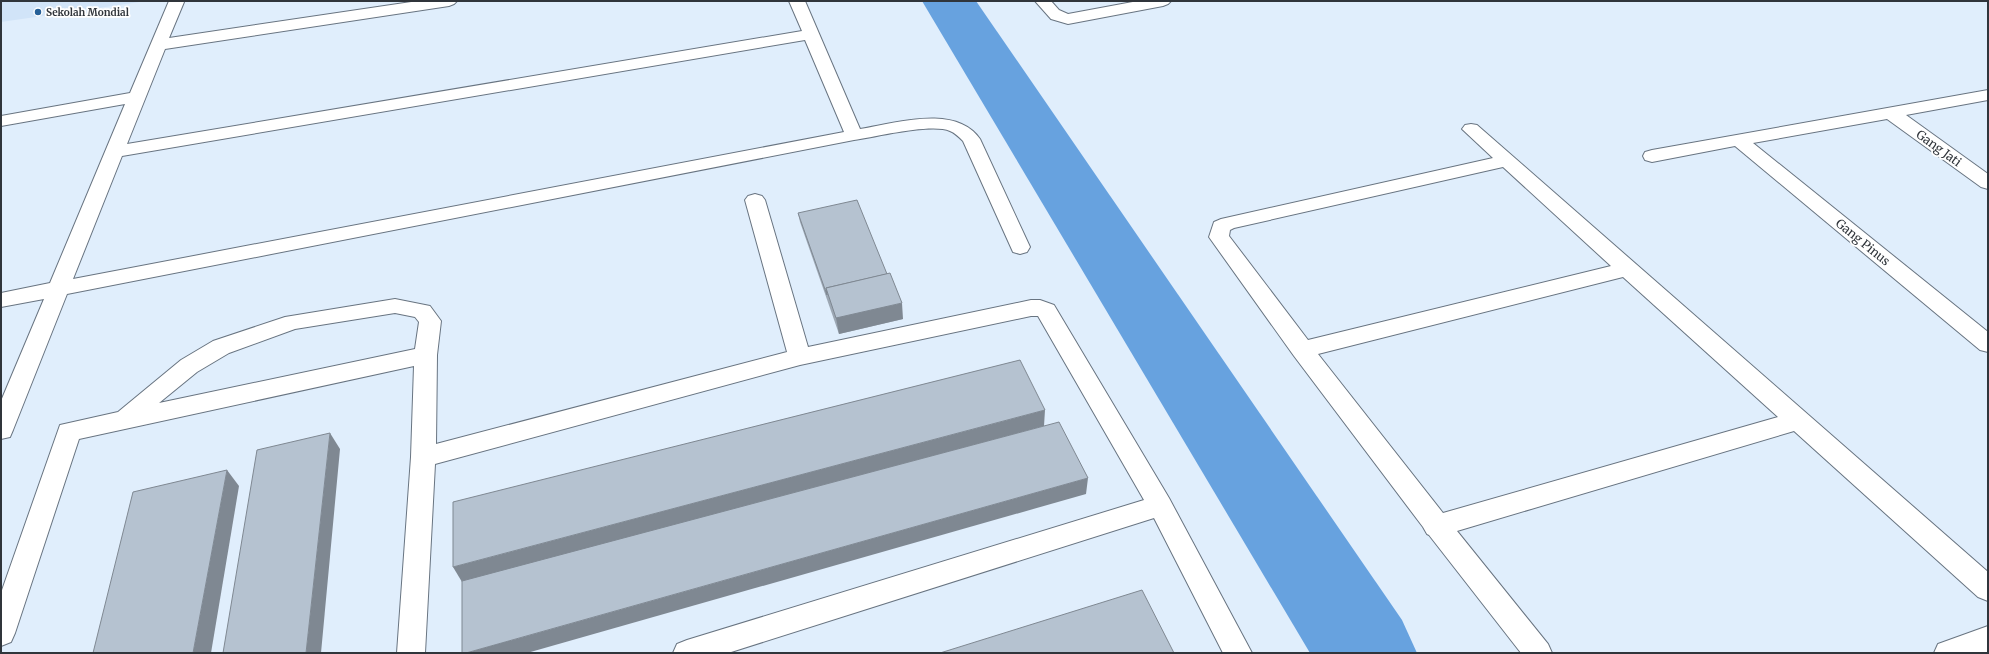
<svg xmlns="http://www.w3.org/2000/svg" width="1989" height="654" viewBox="0 0 1989 654" font-family="Merriweather,serif">
<style>
.built{fill:#d1e4f8}
.lines{fill:none;stroke-linecap:round;stroke-linejoin:round}
.river{fill:#67a2df;fill-rule:evenodd}
.minor-casing{stroke:#687481;stroke-width:2}
.minor{fill:#fff;fill-rule:evenodd}
.wall{fill:#9ca7b3}
.shaded-wall{fill:#7f8892}
.building{fill:#b5c2d0;stroke:#7f8892}
.poi-dot{fill:#266098;stroke:#fff;stroke-width:1.5}
.labels{text-anchor:middle;dominant-baseline:central;stroke-width:3.5;stroke-linejoin:round;paint-order:stroke}
.far-poi-label{font-size:10px;font-weight:bold;fill:#30353b;stroke:#fff;text-anchor:start}
.street-label{font-size:12px;fill:#30353b;stroke:#fff}
</style>
<rect width="100%" height="100%" fill="#e0eefc"/>
<path class="built" d="M1,1H147L1,22Z"/>
<g class="lines">
<path class="river" d="M922,1H976L1402,620L1417,653H1310Z"/>
<g class="minor-casing">
<g id="minor">
<path d="M169,1L184,2L169,38L418,1H457L454,4L449,6L165,49L127,144L802,31L789,1H805L860,129C896,123 956,104 980,139L1030,247L1027,252L1020,254L1013,252L963,141C959,137 955,133 950,131C931,123 876,137 854,140L67,294L13,430L10,437L1,439V401L44,299L1,307V293L50,283L125,104L1,126V116L130,93ZM805,40L844,132L73,279L122,156Z"/>
<path d="M1035,1H1051L1059,10L1068,14L1138,1H1171L1168,4L1163,6L1068,24L1051,19Z"/>
<path d="M1988,90V100L1906,115L1988,174V189L1981,187L1887,119L1753,143L1988,332V352L1980,350L1735,146L1652,162L1645,160L1643,156L1645,152L1652,150Z"/>
<path d="M1471,124L1477,125L1988,572V601L1978,597L1794,431L1457,531L1548,644L1552,653H1521L1429,535L1427,534L1423,527L1294,356L1209,237L1214,222L1221,219L1493,158L1462,129L1465,125ZM1503,167L1611,266L1308,340L1229,236L1230,230L1234,228ZM1623,277L1778,417L1443,513L1318,354Z"/>
<path d="M755,194L762,196L765,200L808,347L1031,300H1040L1054,305L1169,498L1252,653H1223L1154,518L728,653H673L677,644L687,640L1144,500L1038,316H1031L800,365L435,464L425,653H397L411,457L414,366L79,439L15,633L11,642L1,646V593L60,425L118,412L181,360L213,341L285,317L395,299L430,306L441,321L437,355L436,444L787,352L745,200L748,196ZM395,313L415,317L419,322L415,349L159,403L197,372L229,353L295,329Z"/>
<path d="M1988,626V652L1934,653L1938,644Z"/>
</g>
</g>
<use href="#minor" class="minor"/>
</g>
<path class="wall" d="M798,213L903,319L839,334L800,222Z"/>
<g class="shaded-wall">
<path d="M902,303L903,319L839,334L836,318Z"/>
<path d="M1045,410L1044,426L462,582L453,567Z"/>
<path d="M330,433L340,449L321,653H306Z"/>
<path d="M227,470L239,486L211,653H193Z"/>
<path d="M1088,478L1086,494L527,653H466Z"/>
</g>
<g class="building">
<path d="M857,200L887,274L826,288L827,295L798,213Z"/>
<path d="M890,273L902,303L836,318L826,288Z"/>
<path d="M1020,360L1045,410L453,567V502Z"/>
<path d="M1059,422L1088,478L466,653H462V581Z"/>
<path d="M330,433L306,653H223L257,450Z"/>
<path d="M227,470L193,653H93L133,492Z"/>
<path d="M1142,590L1174,653H940Z"/>
</g>
<circle class="poi-dot" cx="38" cy="12" r="4"/>
<g class="labels">
<g class="far-poi-label">
<text x="46" y="12">Sekolah Mondial</text>
</g>
<g class="street-label">
<text transform="translate(1939 148) rotate(36)">Gang Jati</text>
<text transform="translate(1863 242) rotate(39)">Gang Pinus</text>
</g>
</g>
<rect width="1989" height="654" fill="none" stroke="#30353b" stroke-width="4"/>
</svg>
